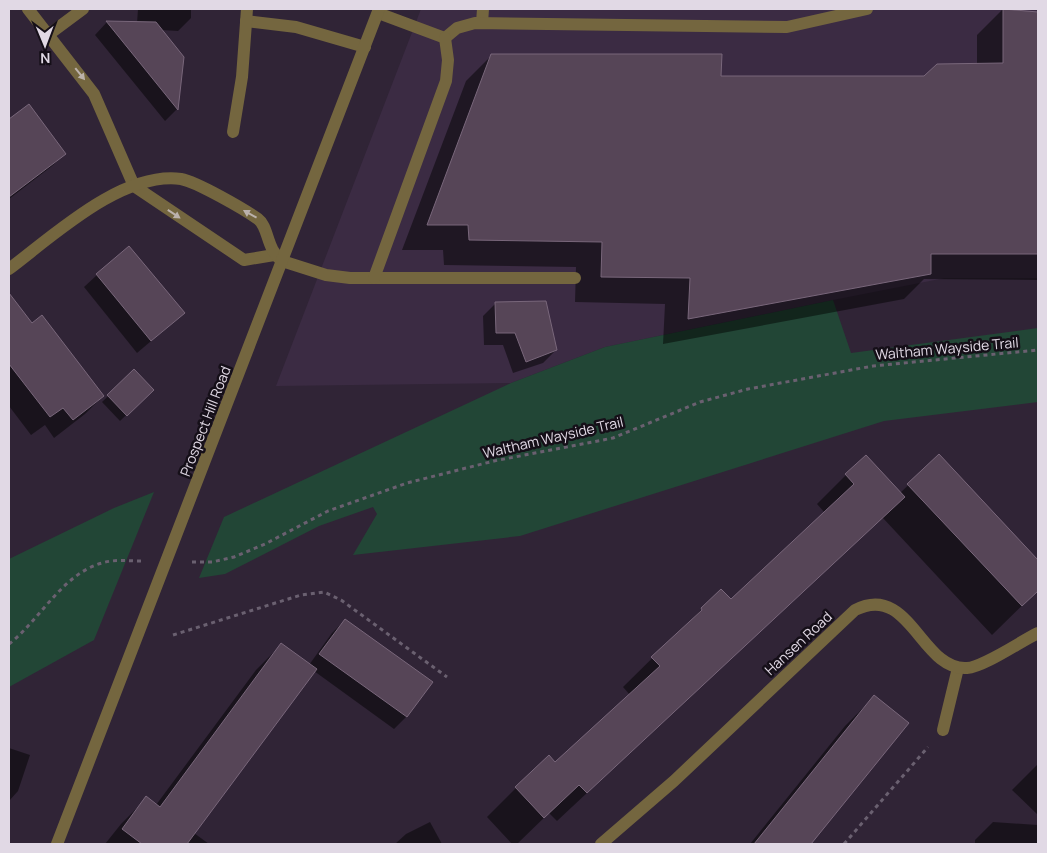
<svg xmlns="http://www.w3.org/2000/svg" width="1047" height="853" viewBox="0 0 1047 853" font-family="Manrope,sans-serif">
<style>
.built{fill:#3b2b43}
.green{fill:#224636}
.shadow{fill:#0007}
.building{fill:#564557;stroke:#79677b}
.lines{fill:none;stroke-linecap:round;stroke-linejoin:round}
.path{stroke:#6a6070;stroke-width:3;stroke-dasharray:4 4;stroke-linecap:butt}
.service{stroke:#74663f;stroke-width:12}
.minor{stroke:#74663f;stroke-width:12}
.tertiary{stroke:#74663f;stroke-width:12}
.oneway{fill:#bbb1ab}
.labels{text-anchor:middle;dominant-baseline:central;stroke-width:5;stroke-linejoin:round;paint-order:stroke}
.street-label{font-size:14px;fill:#e1d9e5;stroke:#150f18}
</style>
<rect width="100%" height="100%" fill="#302436"/>
<path class="built" d="M421,9H1038V278H945L833,300L605,347L511,383L276,386Z"/>
<g class="green">
<path d="M833,300L851,353L1038,328V402L884,421L520,536L353,555L377,514L373,507L319,526L225,574L199,578L224,517L511,383L605,347Z"/>
<path d="M154,492L94,640L9,687V559L114,508Z"/>
</g>
<g class="shadow">
<path d="M138,9H191V18L178,31L161,30L183,58L177,109L165,121L95,35L107,22L137,23Z"/>
<path d="M1003,9L1038,14V280L924,279L904,299L663,344L665,304L575,302L576,267L444,265L443,250H402L466,81L492,55L720,77H925L977,65V35Z"/>
<path d="M28,106L64,154L52,166L9,199V121Z"/>
<path d="M97,275L184,313L137,353L84,287Z"/>
<path d="M496,303L556,350L543,363L513,373L503,345H484L483,316Z"/>
<path d="M23,314L103,396L85,414L54,438L45,425L31,435L9,406V326Z"/>
<path d="M134,371L152,390L120,421L102,402Z"/>
<path d="M939,456L1038,562V590L992,635L882,517L557,821L549,813L517,844H512L487,817L516,788L555,764L630,695L623,687L702,609L731,601L825,513L817,504L846,475L900,493Z"/>
<path d="M345,620L407,716L394,729L314,671L194,833L209,844H105L121,824L147,798L156,805L256,670L281,645L309,665L332,633Z"/>
<path d="M874,697L907,723L809,844H750L845,726Z"/>
<path d="M9,748L30,755L18,791L9,801Z"/>
<path d="M1038,764V815L1012,790Z"/>
<path d="M430,822L442,844H395L406,834Z"/>
<path d="M993,822L1038,825V844H975V840Z"/>
</g>
<g class="building">
<path d="M1003,9L1038,12V254H931V274L688,319L690,278L601,277L602,242L469,240L468,225H427L491,54H722L721,76H924L937,64L1003,63Z"/>
<path d="M106,21L156,22L184,57L178,110Z"/>
<path d="M29,104L66,154L9,197V119Z"/>
<path d="M129,246L185,313L151,341L96,274Z"/>
<path d="M9,293L32,323L42,315L104,396L73,420L63,408L50,417L9,364Z"/>
<path d="M546,301L557,350L526,362L515,333H496L495,302Z"/>
<path d="M134,369L154,390L127,416L107,395Z"/>
<path d="M939,454L1038,560V591L1022,606L907,484Z"/>
<path d="M866,455L905,497L587,793L579,785L544,818L515,787L549,755L555,762L660,666L651,657L702,610L701,608L721,589L731,599L854,484L845,474Z"/>
<path d="M345,619L433,682L407,717L319,654Z"/>
<path d="M281,643L317,669L187,844H142L122,829L146,796L160,807Z"/>
<path d="M874,695L909,723L811,844H754Z"/>
</g>
<g class="lines">
<g class="path">
<path d="M192,562H212L234,557L265,544L328,511L407,483L494,461L613,438L700,402L748,389L873,366L1038,350"/>
<path d="M173,635L301,595L324,592L341,600L447,677"/>
<path d="M9,644C40,620 62,574 102,563C115,559 128,561 141,561"/>
<path d="M844,844L928,747"/>
</g>
<g class="service">
<path d="M378,13L445,38"/>
<path d="M246,21L296,27L365,47"/>
<path d="M482,23L483,9"/>
<path d="M48,35L83,9"/>
<path d="M445,38L457,28L475,23L787,27L867,9"/>
<path d="M233,132L242,77L247,9"/>
<path d="M282,261L326,275L350,278H575"/>
<path d="M374,278L446,81L448,60L445,38"/>
<path d="M943,730L958,668"/>
</g>
<g class="minor">
<path d="M28,9L94,94L134,186"/>
<path d="M601,844L674,781L855,610C910,582 921,671 967,668C984,667 1021,641 1038,633"/>
</g>
<g class="tertiary">
<path d="M134,186L244,260L274,255"/>
<path d="M9,269C53,236 122,171 181,179C197,182 244,209 258,219C269,227 266,249 282,261"/>
<path d="M57,844L379,9"/>
</g>
</g>
<defs><path id="oneway-solid" d="M-6-.8H1V-3.2L6.5 0L1 3.2V.8H-6Z" transform="scale(1.25)"/></defs>
<g class="oneway">
<use href="#oneway-solid" transform="translate(80 74) rotate(51)"/>
<use href="#oneway-solid" transform="translate(174 214) rotate(34)"/>
<use href="#oneway-solid" transform="translate(250 214) rotate(-151)"/>
</g>
<g class="labels">
<g class="street-label">
<text transform="translate(947 348) rotate(-5)">Waltham Wayside Trail</text>
<text transform="translate(205 421) rotate(-69)">Prospect Hill Road</text>
<text transform="translate(553 437) rotate(-13)">Waltham Wayside Trail</text>
<text transform="translate(798 643) rotate(-43)">Hansen Road</text>
</g>
</g>
<rect width="1047" height="853" fill="none" stroke="#e1d9e5" stroke-width="20"/>
<g transform="translate(45 45) rotate(179)" stroke="#150f18" stroke-width="4" paint-order="stroke">
<path d="M0-4L9 19L0 12L-9 19Z" fill="#e1d9e5"/>
<text y="-8" font-size="14" font-weight="bold" text-anchor="middle" fill="#e1d9e5">N</text>
</g>
</svg>
